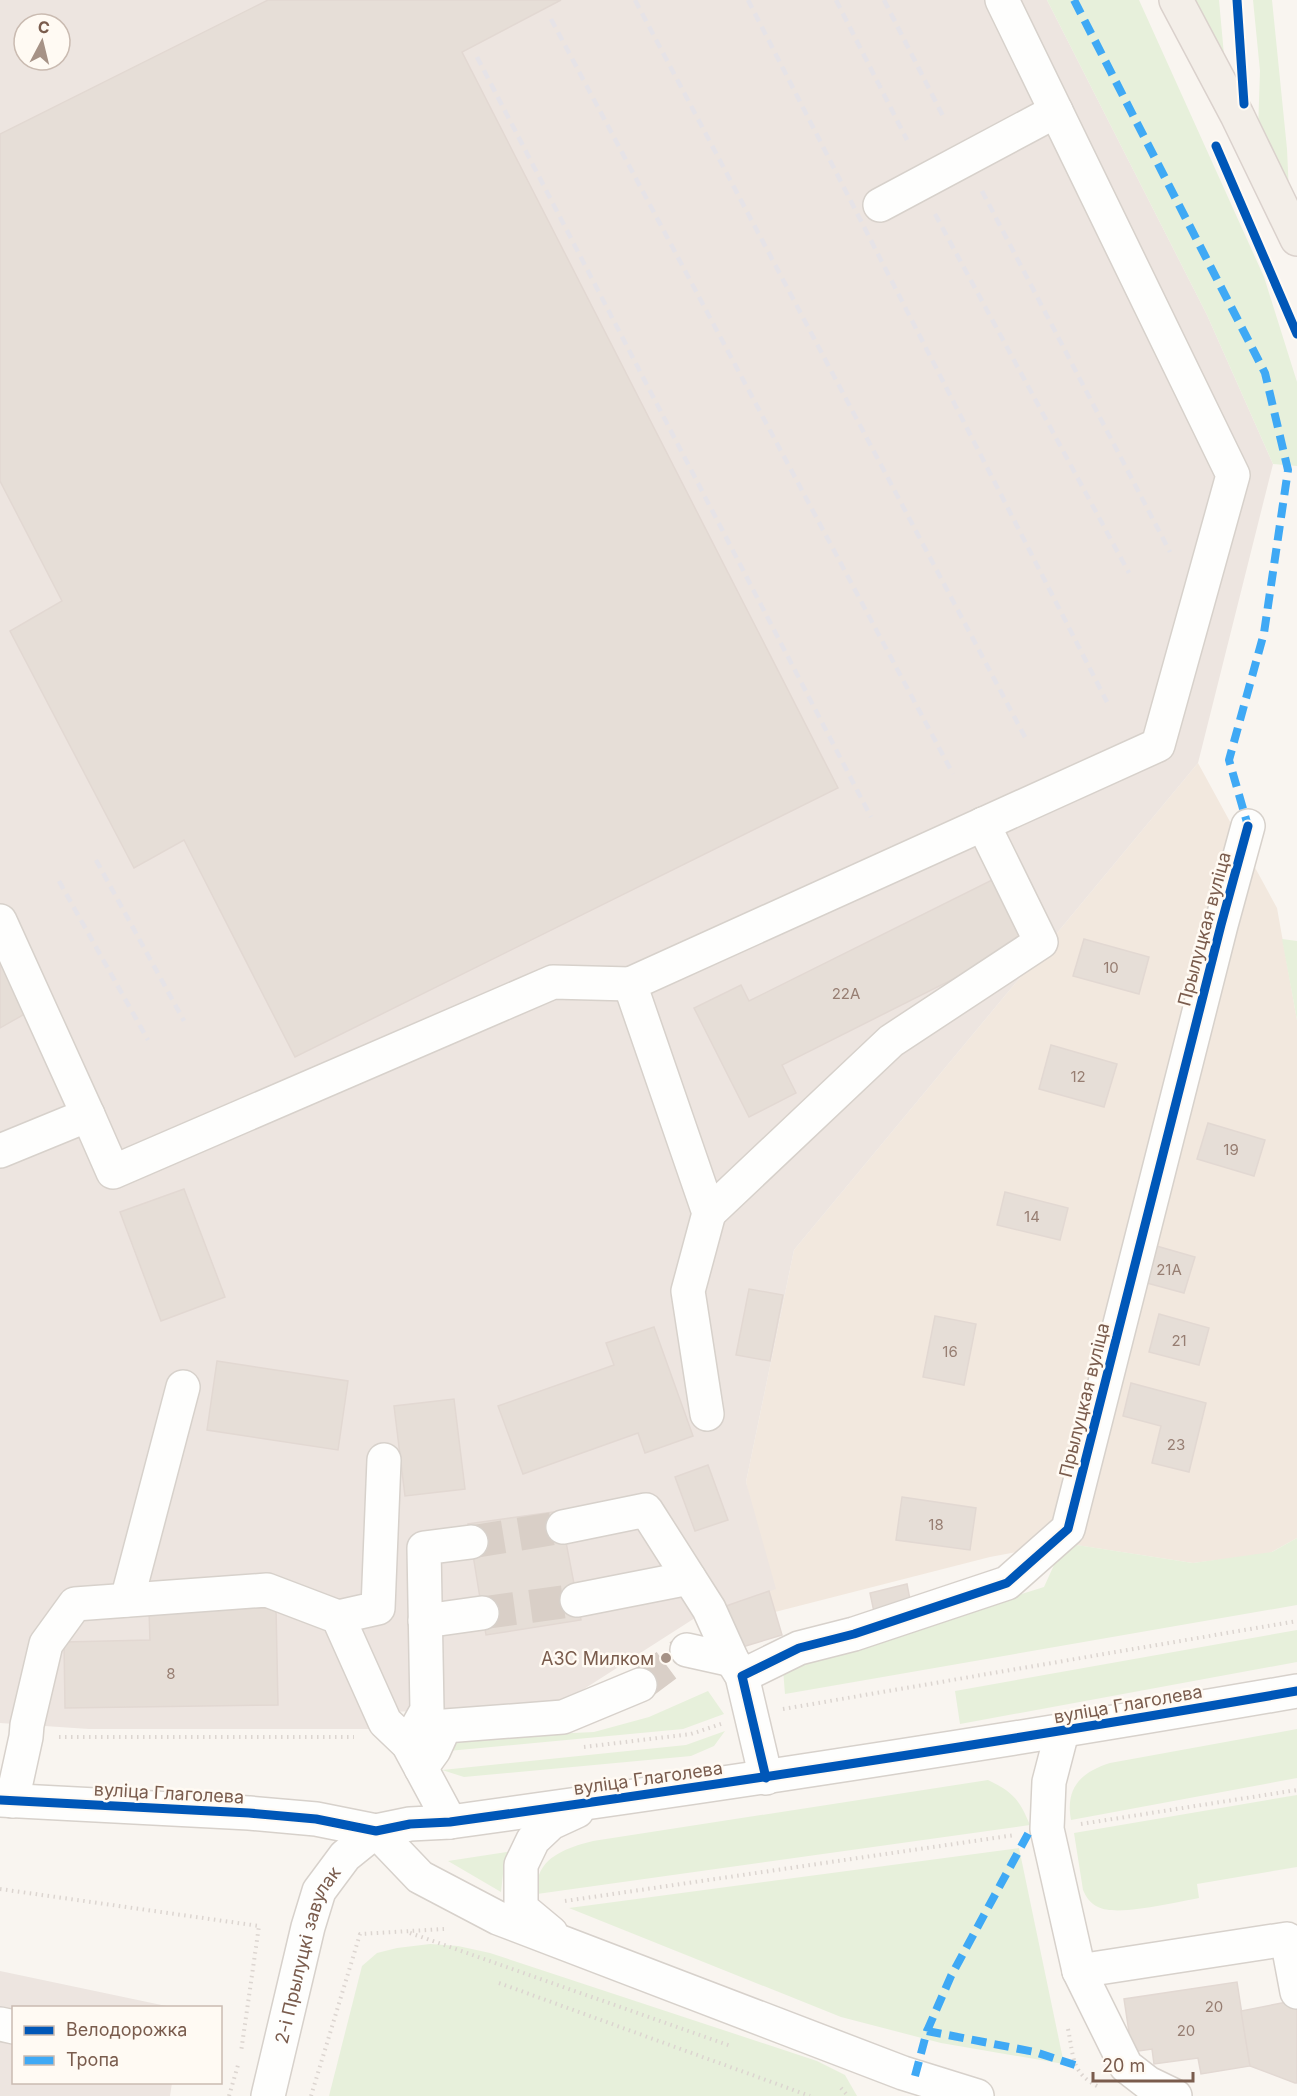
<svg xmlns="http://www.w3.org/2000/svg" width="1297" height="2096" viewBox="0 0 1297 2096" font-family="Inter,sans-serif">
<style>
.residential{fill:#f2e8de}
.industrial{fill:#ede5e0;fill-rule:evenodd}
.green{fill:#e7f0db}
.building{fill:#e6ded7;stroke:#e2d8d2;stroke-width:1.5}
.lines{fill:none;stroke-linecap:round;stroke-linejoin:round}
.minor-tunnel{stroke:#d9cfc7;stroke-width:33;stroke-dasharray:33 16;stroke-linecap:butt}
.minor-casing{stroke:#d7d1cb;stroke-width:36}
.major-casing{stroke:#dad1cc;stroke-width:36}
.path{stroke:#dcd5d0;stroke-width:4;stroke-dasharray:1.5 4.5;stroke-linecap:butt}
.minor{stroke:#fefefd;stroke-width:33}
.major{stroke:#f3eee8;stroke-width:33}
.rail{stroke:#e6e3e7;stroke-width:4.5;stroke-dasharray:9 6;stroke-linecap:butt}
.quiet{stroke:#3fa9f5;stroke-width:8;stroke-dasharray:15 8;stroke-linecap:butt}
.cycleway-casing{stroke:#fffaf3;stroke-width:13}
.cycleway{stroke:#0057b8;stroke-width:9}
.poi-dot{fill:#a69286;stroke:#fffaf3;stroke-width:2}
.labels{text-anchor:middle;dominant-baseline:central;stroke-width:5;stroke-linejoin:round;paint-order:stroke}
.number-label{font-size:15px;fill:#977e72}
.street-label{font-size:18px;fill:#7a5c4d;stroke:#fffaf3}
.poi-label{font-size:18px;fill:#7a5c4d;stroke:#fffaf3;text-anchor:end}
</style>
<rect width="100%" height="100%" fill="#f9f5f0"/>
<path class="residential" d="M1198,763L1277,908L1297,1020V1538L1268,1554L1193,1563L1063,1543L990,1557L775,1612L769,1591L746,1482L794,1250Z"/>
<g class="industrial">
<path d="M0,0H1047L1207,315L1273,464L1198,763L794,1250L746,1482L776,1589L726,1606L709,1609L559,1705L392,1712L371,1729H89L0,1723ZM24,24H60V60H24Z"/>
<path d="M0,1971L171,2007L14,2008V2082L172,2083L170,2096H0Z"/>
</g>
<g class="green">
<path d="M1047,0H1139L1264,277L1297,382V466L1273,464L1207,315Z"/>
<path d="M1191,0H1219L1225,66Z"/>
<path d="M1253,0H1272L1287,149L1289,193L1258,130L1260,71Z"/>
<path d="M1282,939L1297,941V1020Z"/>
<path d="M1297,1538V1605L785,1694L783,1669L1044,1587L1064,1543L1193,1563L1272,1552Z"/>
<path d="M1297,1630V1662L960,1724L955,1691Z"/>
<path d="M708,1691L724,1714L683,1729L448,1751L447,1739L594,1732L649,1717Z"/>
<path d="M1297,1729V1778L1071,1820C1065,1788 1081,1772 1110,1763Z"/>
<path d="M725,1731L714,1746L691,1756L464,1777L442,1770L686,1745Z"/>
<path d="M988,1780C1013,1792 1019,1799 1030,1825L537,1894C538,1888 537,1880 539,1875C547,1853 574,1846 593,1841Z"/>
<path d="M1297,1795V1867L1197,1884L1199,1898C1176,1902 1117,1917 1098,1907C1090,1903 1086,1897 1083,1890L1074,1833Z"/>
<path d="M1019,1848L1064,2064L941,2043L841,2017L569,1908Z"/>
<path d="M520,1850L503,1874L501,1892L448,1861Z"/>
<path d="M430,1944L458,1946L490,1953L817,2061L845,2075L857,2096H329L362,1966L377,1953L397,1948Z"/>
</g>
<g class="building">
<path d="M268,0H561L462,52L838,788L295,1057L184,840L134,868L10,631L62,601L0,481V134Z"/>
<path d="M996,878L1027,942L782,1065L796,1093L749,1117L694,1008L741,985L749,1001Z"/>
<path d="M1084,939L1149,957L1139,994L1073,976Z"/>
<path d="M0,956L30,1011L0,1028Z"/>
<path d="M1051,1045L1117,1064L1104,1107L1039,1089Z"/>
<path d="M1208,1123L1265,1140L1254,1176L1197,1159Z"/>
<path d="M184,1189L225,1297L161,1321L120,1212Z"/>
<path d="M1005,1192L1068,1208L1060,1240L997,1225Z"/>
<path d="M1153,1245L1195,1257L1184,1293L1143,1282Z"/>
<path d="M749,1289L783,1295L770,1361L736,1355Z"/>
<path d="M1159,1314L1209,1328L1199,1365L1149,1352Z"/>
<path d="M935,1316L976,1324L964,1385L923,1377Z"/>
<path d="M654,1327L693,1436L645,1453L638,1433L523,1474L498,1406L614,1365L606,1343Z"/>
<path d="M217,1361L348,1381L338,1450L207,1430Z"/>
<path d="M1131,1383L1206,1403L1189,1472L1152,1463L1161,1426L1123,1416Z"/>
<path d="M454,1399L465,1489L405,1496L394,1406Z"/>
<path d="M708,1465L728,1520L695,1531L675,1477Z"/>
<path d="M902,1497L976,1508L970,1550L896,1540Z"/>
<path d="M560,1511L581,1620L486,1635L468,1524Z"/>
<path d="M907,1584L911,1605L874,1612L870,1593Z"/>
<path d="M769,1591L782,1635L739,1648L726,1606Z"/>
<path d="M276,1608L278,1705L65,1708L64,1642L150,1640L149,1610Z"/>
<path d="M1237,1982L1250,2066L1201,2074L1198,2058L1154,2064L1152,2049L1132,2052L1124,1999Z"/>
<path d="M1297,2000V2083H1295L1250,2066L1241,2011Z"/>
</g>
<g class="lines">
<g class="minor-tunnel">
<path d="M471,1542L563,1527"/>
<path d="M482,1613L577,1600"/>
<path d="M640,1685L687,1650"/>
</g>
<g class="minor-casing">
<g id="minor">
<path d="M880,205L1056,111"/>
<path d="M0,921L88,1115"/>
<path d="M0,1151L88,1115L113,1172L553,982L630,984"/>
<path d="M709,1213L891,1041L1041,942L983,824"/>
<path d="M707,1414L688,1291L709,1213L630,984L1158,745L1233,475L1002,0"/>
<path d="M563,1527L646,1510L709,1609L732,1660L742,1676L766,1778"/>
<path d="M127,1600L183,1387"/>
<path d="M577,1600L689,1578"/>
<path d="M338,1617L378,1608L384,1460"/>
<path d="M425,1621L482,1613"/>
<path d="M687,1650L732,1660"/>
<path d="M742,1676L799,1648L854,1634L1007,1583L1068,1529L1221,925L1248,826"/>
<path d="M1062,1732L1049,1782L1047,1829L1079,1971L1126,2066L1148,2083L1175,2096"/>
<path d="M408,1744L427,1710L424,1548L471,1542"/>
<path d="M421,1768L434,1750L445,1726L563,1717L640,1685"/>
<path d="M0,1800L249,1813L316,1819L376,1831L410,1824L450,1822C733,1783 1015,1740 1297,1691"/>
<path d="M12,1801L26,1737L27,1725L46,1644L75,1604L267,1590L338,1617L385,1722L408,1744L450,1822"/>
<path d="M376,1831L420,1877L498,1918L903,2073L977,2096"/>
<path d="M551,1933L521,1908V1865L533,1840L551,1823L577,1811"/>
<path d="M1079,1971L1287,1939L1297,1992"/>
<path d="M0,2024L14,2027"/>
<path id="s1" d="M268,2096L308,1927L319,1891L345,1856L376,1831"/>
</g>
</g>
<g class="major-casing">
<path id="major" d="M1176,0L1237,115L1297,239"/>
</g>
<g class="path">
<path d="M1237,0L1240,47"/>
<path d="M1254,233L1297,334"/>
<path d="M783,1709L1297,1621"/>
<path d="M59,1737H354"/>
<path d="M584,1747L691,1734L721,1724"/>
<path d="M1081,1824L1297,1790"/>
<path d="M0,1889L259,1926L241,2052"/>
<path d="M565,1901L1015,1835"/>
<path d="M410,1933L731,2046"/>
<path d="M499,1983L810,2096"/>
<path d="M1068,2029C1074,2058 1071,2073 1099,2087"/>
<path d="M841,2088L848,2096"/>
<path d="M229,2096L238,2065"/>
<path d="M311,2096L360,1934L444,1929"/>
</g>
<use href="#minor" class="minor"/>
<use href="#major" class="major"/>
<g class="rail">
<path d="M635,0L1026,739"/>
<path d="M748,0L1107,702"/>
<path d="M836,0L907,140"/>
<path d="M884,0L945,120"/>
<path d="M551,19L953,774"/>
<path d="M477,57L871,817"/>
<path d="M982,191L1170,552"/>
<path d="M935,214L1129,573"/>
<path d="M96,860L184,1021"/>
<path d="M59,881L148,1040"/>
</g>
<g class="quiet">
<path d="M1074,0L1265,373L1288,470L1264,633L1229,760L1248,826"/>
<path d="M927,2031L951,1976L1029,1832"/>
<path d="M915,2076L927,2031L1035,2052L1075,2065"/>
</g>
<g class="cycleway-casing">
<g id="cycleway">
<path d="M1237,0L1244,104"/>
<path d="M1216,146L1297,334"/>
<path d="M766,1778L742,1676L799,1648L854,1634L1007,1583L1068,1529L1221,925L1248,826"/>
<path d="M0,1800L249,1813L316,1819L376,1831L410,1824L450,1822C733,1783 1015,1740 1297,1691"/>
</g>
</g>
<use href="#cycleway" class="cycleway"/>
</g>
<circle class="poi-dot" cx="666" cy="1658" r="6"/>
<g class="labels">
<g class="number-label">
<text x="1111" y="967">10</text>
<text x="846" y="993">22А</text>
<text x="1078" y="1076">12</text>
<text x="1231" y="1149">19</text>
<text x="1032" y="1216">14</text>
<text x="1169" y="1269">21А</text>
<text x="1179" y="1340">21</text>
<text x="950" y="1351">16</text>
<text x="1176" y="1444">23</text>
<text x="936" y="1524">18</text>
<text x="171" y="1673">8</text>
<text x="1214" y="2006">20</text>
<text x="1186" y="2030">20</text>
</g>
<g class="street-label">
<text transform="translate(1204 929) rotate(-75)">Прылуцкая вуліца</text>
<text transform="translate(1084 1400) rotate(-76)">Прылуцкая вуліца</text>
<text transform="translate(1128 1704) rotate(-10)">вуліца Глаголева</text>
<text transform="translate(648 1778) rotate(-8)">вуліца Глаголева</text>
<text transform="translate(169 1793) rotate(3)">вуліца Глаголева</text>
<text stroke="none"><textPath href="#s1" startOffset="147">2-і Прылуцкі завулак</textPath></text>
</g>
<g class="poi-label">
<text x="654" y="1658">АЗС Милком</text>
</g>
</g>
<rect x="12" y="2006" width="210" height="78" fill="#fffaf3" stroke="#cabbb1" stroke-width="1.5"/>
<rect x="24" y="2026" width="30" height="9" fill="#0057b8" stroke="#cabbb1" stroke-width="1.5"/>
<text x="66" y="2036" font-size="18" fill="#7a5c4d">Велодорожка</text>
<rect x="24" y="2056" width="30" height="9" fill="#3fa9f5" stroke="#cabbb1" stroke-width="1.5"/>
<text x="66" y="2066" font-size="18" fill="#7a5c4d">Тропа</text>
<g transform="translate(42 42) rotate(7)"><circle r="28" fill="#fffaf3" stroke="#cabbb1" stroke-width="1.5"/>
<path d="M0-4.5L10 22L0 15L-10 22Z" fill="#a69286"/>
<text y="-9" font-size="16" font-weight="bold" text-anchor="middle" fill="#7a5c4d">С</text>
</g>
<path d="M1093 2072v9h100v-9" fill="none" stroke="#7a5c4d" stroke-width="3"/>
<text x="1102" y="2072" font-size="18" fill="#7a5c4d" stroke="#fffaf3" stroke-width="4.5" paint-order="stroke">20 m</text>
</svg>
